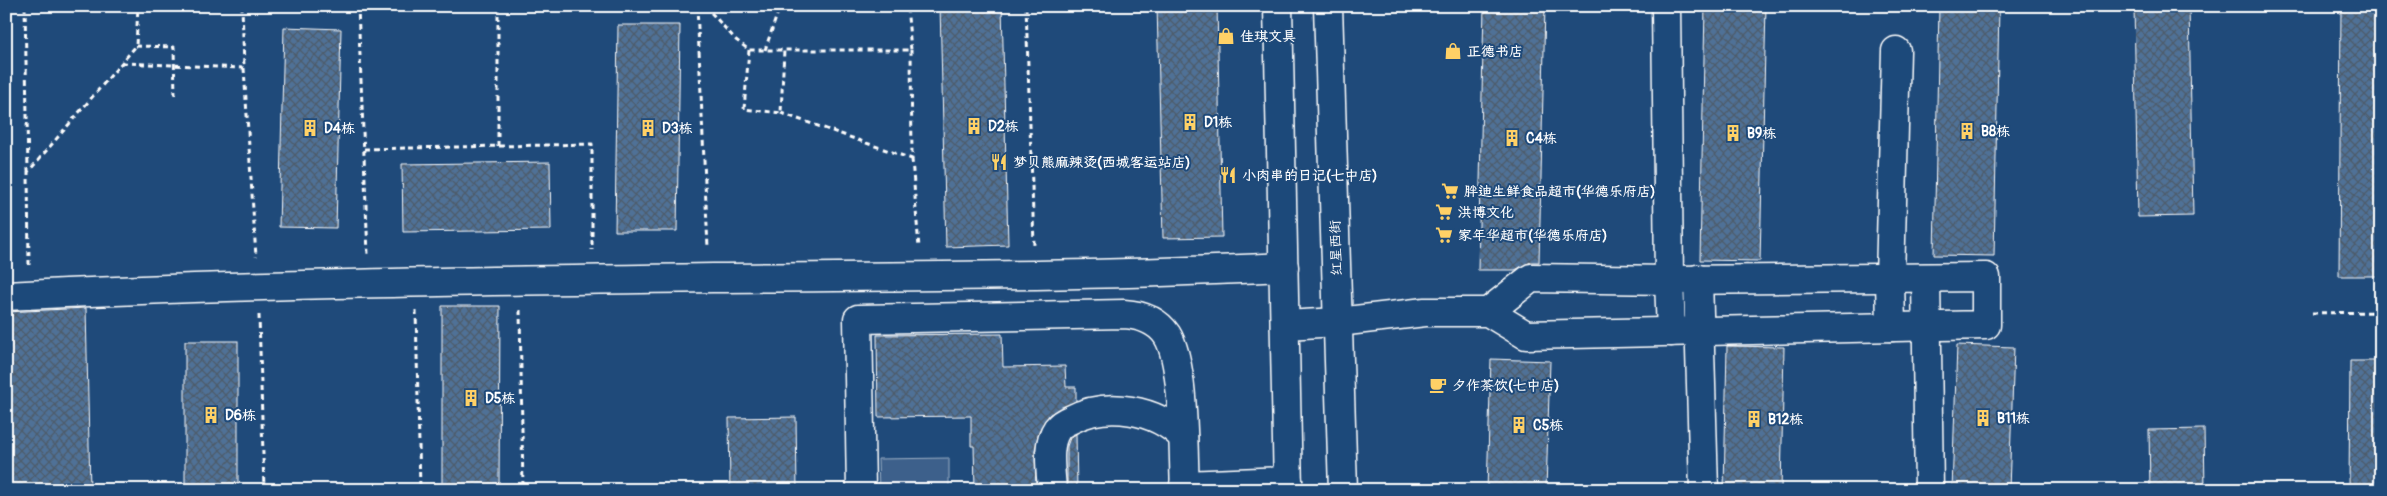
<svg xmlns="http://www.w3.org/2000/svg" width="2387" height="496" viewBox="0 0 2387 496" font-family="Pangolin,'LXGW WenKai TC',sans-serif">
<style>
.garden{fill:#3c618b;stroke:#9eb0c5}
.building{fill:url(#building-cross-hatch);stroke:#fff}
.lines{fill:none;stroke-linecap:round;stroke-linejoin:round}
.minor-casing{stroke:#fff;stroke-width:31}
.major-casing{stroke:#fff;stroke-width:31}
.path{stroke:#fff;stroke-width:3;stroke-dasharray:5 4;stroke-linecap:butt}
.minor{stroke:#1f4a7a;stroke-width:28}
.major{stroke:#1f4a7a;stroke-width:28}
.labels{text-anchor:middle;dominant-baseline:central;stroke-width:4;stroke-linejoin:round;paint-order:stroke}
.poi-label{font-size:14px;font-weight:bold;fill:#fff;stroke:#1f4a7a;text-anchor:start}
.street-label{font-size:14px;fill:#fff;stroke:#1f4a7a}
</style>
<defs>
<pattern id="building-cross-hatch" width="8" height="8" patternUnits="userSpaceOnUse" patternTransform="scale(1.25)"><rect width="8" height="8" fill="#507197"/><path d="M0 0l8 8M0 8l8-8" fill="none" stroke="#4e5b6a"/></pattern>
</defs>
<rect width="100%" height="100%" fill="#1f4a7a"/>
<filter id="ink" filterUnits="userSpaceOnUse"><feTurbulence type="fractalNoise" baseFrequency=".02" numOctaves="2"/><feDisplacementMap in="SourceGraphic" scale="10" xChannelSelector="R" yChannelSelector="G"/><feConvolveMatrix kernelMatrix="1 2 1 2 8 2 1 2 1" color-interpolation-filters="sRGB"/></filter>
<g filter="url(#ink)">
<path class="garden" d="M949,458V490H879L878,459Z"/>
<g class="building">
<path d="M940,6H1002L1008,245L946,247Z"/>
<path d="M1157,6H1217L1222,237L1163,238Z"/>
<path d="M1484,6H1545L1539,262H1531L1515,270H1478Z"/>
<path d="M1705,6H1766L1760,261L1700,260Z"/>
<path d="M1939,6H1999L1994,256L1934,255Z"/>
<path d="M2134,6H2189L2193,216L2138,217Z"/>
<path d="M2341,6H2381V276H2339Z"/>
<path d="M618,25H680L677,231H615Z"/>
<path d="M284,27L341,29L336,228L279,227Z"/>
<path d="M550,162L551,230L403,232L402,164Z"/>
<path d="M442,306H500L499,490H442Z"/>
<path d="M86,308L90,490H6V312Z"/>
<path d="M1002,334L1003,367L1065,366L1066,387H1076V401L1050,414L1039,431L1035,450L1036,490H975L974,446H971V416L878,417L877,335Z"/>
<rect x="185" y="341" width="53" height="149"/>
<path d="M1957,345L2014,347L2009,490H1952Z"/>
<path d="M1727,346L1784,347L1781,490H1724Z"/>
<path d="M1491,359L1550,361L1546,490H1487Z"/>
<path d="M2350,361H2381V490H2349Z"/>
<path d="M796,417L797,490H730L729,418Z"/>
<path d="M2204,429L2205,490H2150L2149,430Z"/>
<path d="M1076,434L1077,490H1067V446L1070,438Z"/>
</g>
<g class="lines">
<g class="minor-casing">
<g id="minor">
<path d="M1666,6L1669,280L1671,332"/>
<path d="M1926,278L1929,490"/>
<path d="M1698,279L1704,490"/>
<path d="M6,296C241,284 477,281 713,278C903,276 1094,277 1284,267"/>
<path d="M1338,322L1425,312H1488L1531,278L1669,280L1986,277V325L1526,335L1488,312"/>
<path d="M1891,327L1890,278L1896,51"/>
<path d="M1184,485L1288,481"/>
<path d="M861,490L858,319L1124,314C1141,315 1157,320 1167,335C1185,363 1183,454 1185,490"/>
<path d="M1052,490C1051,471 1046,445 1057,429C1060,425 1067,421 1072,419C1107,401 1156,409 1183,437"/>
</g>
</g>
<g class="major-casing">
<g id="major">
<path d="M1278,6L1288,490"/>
<path d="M1328,6L1343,490"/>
<path d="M1285,325L1338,322"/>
</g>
</g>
<g class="path">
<path d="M25,6L28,171"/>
<path d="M358,6L368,255"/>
<path d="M498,6V146"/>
<path d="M697,6L708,248"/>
<path d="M705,6L736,40L749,50H911L907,6"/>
<path d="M1026,6L1034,245"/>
<path d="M136,46L174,47L175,98"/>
<path d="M749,50L744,109L781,113L784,50"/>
<path d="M765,50L780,6"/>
<path d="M122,63L244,68L242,6"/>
<path d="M244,68L256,257"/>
<path d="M781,113L912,159L911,50"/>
<path d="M364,149L592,144V250"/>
<path d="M912,159L919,248"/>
<path d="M29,265L28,172L136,46L138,6"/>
<path d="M416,310L420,490"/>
<path d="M520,310L523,490"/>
<path d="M2312,313L2381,312"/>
<path d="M259,315L264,490"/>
</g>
<use href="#minor" class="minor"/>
<use href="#major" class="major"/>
</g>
</g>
<defs>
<g id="shop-bare" transform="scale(1.35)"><path d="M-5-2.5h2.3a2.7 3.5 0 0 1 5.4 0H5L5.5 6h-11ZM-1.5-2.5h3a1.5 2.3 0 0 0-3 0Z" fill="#ffd166" stroke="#1f4a7a" stroke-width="2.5" paint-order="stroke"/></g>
<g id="building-bare" transform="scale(1.35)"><path d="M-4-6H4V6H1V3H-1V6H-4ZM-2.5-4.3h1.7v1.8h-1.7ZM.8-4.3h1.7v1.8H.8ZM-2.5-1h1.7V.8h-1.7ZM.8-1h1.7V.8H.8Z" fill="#ffd166" stroke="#1f4a7a" stroke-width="2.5" paint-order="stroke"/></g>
<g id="restaurant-bare" transform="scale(1.35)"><path d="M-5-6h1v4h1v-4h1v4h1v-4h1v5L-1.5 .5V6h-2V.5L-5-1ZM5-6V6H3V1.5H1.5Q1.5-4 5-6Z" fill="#ffd166" stroke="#1f4a7a" stroke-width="2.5" paint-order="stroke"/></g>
<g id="supermarket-bare" transform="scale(1.35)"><path d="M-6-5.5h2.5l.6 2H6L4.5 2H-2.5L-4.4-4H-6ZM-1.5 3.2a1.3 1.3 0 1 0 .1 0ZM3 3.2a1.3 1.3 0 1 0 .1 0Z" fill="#ffd166" stroke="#1f4a7a" stroke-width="2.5" paint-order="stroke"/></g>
<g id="cafe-bare" transform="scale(1.35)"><path d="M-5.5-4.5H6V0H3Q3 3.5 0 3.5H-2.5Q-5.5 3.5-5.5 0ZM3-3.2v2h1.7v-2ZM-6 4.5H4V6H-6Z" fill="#ffd166" stroke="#1f4a7a" stroke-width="2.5" paint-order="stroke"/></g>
</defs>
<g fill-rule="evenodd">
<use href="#shop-bare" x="1226" y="36"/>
<use href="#shop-bare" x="1453" y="51"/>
<use href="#building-bare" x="1190" y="122"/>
<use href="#building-bare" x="974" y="126"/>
<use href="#building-bare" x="310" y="128"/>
<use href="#building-bare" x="648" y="128"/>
<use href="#building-bare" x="1967" y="131"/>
<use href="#building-bare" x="1733" y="133"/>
<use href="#building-bare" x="1512" y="138"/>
<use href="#restaurant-bare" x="999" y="162"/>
<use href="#restaurant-bare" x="1228" y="175"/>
<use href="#supermarket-bare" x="1450" y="191"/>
<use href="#supermarket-bare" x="1444" y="212"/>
<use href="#supermarket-bare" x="1444" y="235"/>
<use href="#cafe-bare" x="1438" y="385"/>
<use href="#building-bare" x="471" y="398"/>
<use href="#building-bare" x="211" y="415"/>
<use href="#building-bare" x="1983" y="418"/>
<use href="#building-bare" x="1754" y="419"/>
<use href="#building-bare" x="1519" y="425"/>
</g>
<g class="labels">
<g class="poi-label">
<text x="1240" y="36">佳琪文具</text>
<text x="1467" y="51">正德书店</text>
<text x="1204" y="122">D1栋</text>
<text x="988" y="126">D2栋</text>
<text x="324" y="128">D4栋</text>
<text x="662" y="128">D3栋</text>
<text x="1981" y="131">B8栋</text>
<text x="1747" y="133">B9栋</text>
<text x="1526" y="138">C4栋</text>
<text x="1013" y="162">梦贝熊麻辣烫(西城客运站店)</text>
<text x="1242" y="175">小肉串的日记(七中店)</text>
<text x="1464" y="191">胖迪生鲜食品超市(华德乐府店)</text>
<text x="1458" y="212">洪博文化</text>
<text x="1458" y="235">家年华超市(华德乐府店)</text>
<text x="1452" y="385">夕作茶饮(七中店)</text>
<text x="485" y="398">D5栋</text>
<text x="225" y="415">D6栋</text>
<text x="1997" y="418">B11栋</text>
<text x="1768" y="419">B12栋</text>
<text x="1533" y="425">C5栋</text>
</g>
<g class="street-label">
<text transform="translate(1336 248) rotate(-92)">红星西街</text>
</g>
</g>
<rect width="2387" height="496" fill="none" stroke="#1f4a7a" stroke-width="25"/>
<rect x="12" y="12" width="2362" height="471" fill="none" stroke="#fff" stroke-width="2" filter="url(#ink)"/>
</svg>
